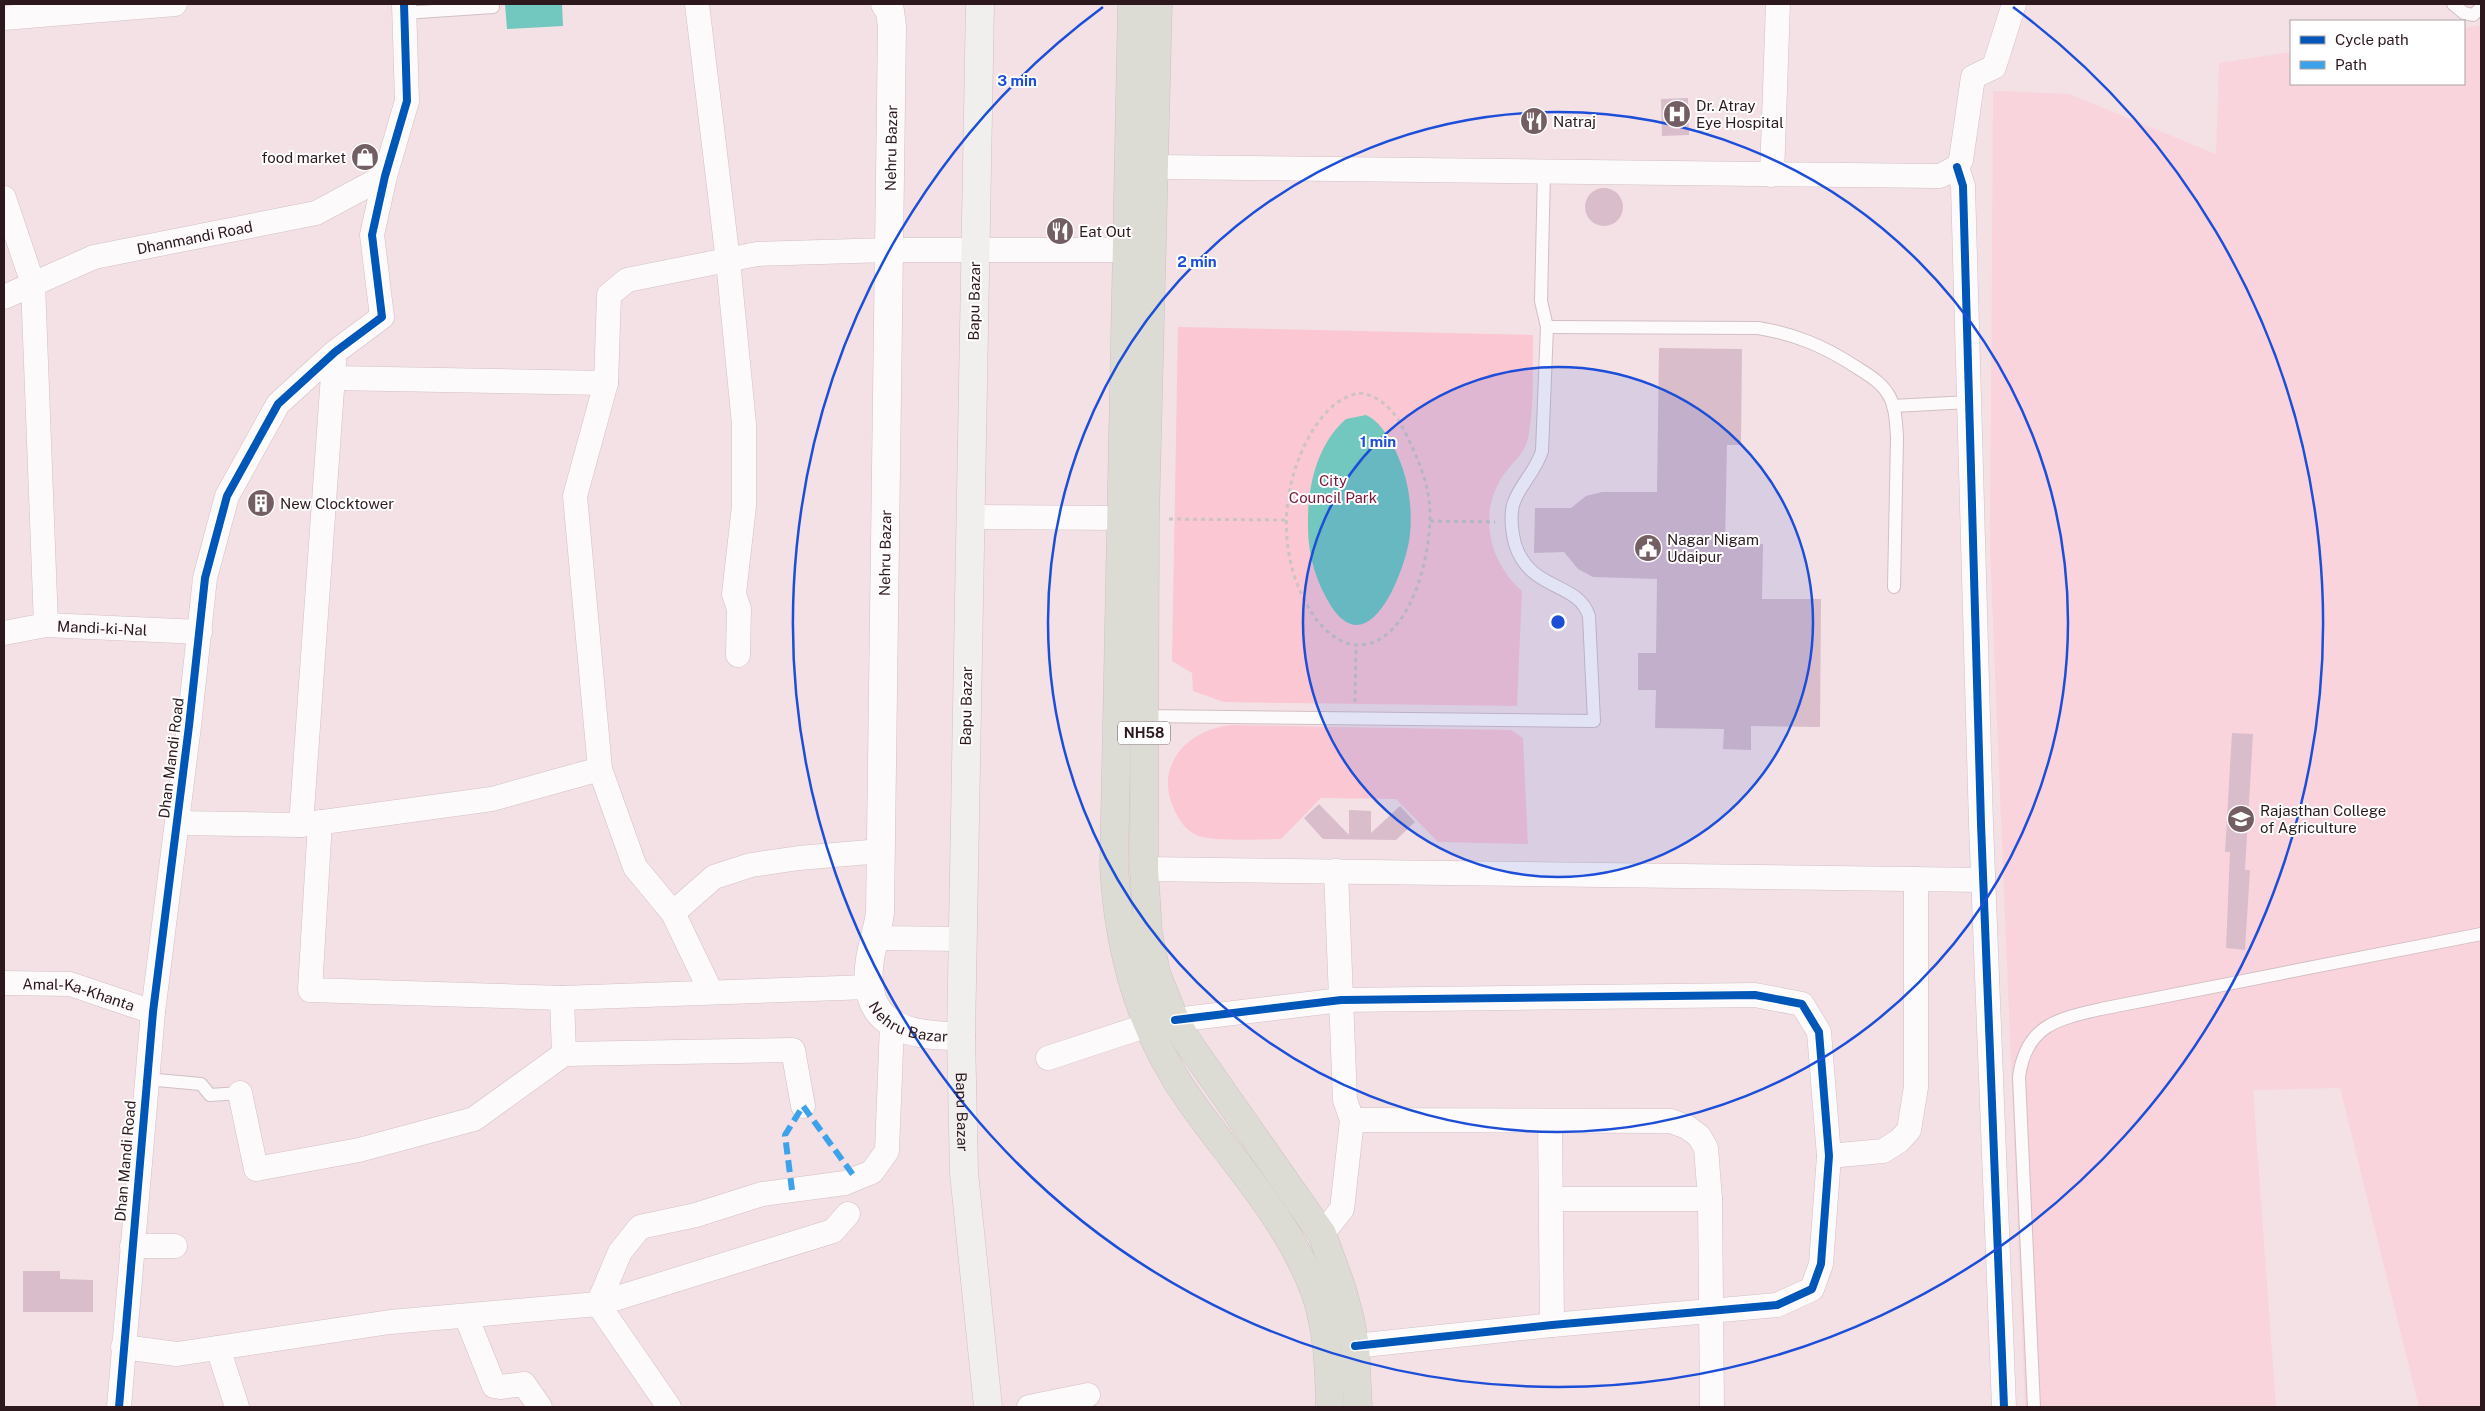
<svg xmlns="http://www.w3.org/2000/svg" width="2485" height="1411" viewBox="0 0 2485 1411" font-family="'Public Sans',sans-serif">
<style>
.built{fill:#fad4dc}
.green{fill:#fac7d2}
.water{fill:#72c8bf}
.building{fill:#d9bdcb}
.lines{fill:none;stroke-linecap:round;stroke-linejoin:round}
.service-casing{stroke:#d2bfc3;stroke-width:14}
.minor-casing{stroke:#d2bfc3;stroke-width:25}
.tertiary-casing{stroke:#d2bfc3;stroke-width:29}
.secondary-casing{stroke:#d2bfc3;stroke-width:29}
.trunk-casing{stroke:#cdc2c4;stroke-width:29}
.path{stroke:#cbc3c5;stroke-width:3;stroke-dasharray:4 4;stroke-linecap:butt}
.service{stroke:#fdfafb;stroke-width:12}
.minor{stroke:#fdfafb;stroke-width:24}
.tertiary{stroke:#fdfafb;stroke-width:28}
.secondary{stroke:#f1efed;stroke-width:28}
.trunk{stroke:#dcdbd4;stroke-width:28}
.quiet{stroke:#3ea2ea;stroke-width:6;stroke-dasharray:12 6;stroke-linecap:butt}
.cycleway-casing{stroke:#fff;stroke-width:11}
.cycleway{stroke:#0057b8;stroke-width:8}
.ring{fill:none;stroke:#1d4ed8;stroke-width:2.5}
.labels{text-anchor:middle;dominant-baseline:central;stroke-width:4;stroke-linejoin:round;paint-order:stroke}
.shield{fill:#fff;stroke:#6c5d61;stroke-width:1}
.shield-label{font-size:14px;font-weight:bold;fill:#2d181d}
.poi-label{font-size:15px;fill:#2d181d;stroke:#fff;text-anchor:start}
.street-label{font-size:15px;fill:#2d181d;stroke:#fff}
.park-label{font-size:15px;fill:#7c173c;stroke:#fff}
.centre{fill:#1d4ed8;stroke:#fff;stroke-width:2.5}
.ring-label{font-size:15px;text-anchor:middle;font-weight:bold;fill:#1d4ed8;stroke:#fff;stroke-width:4;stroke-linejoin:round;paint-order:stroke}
</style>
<rect width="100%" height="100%" fill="#f4e1e5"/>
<path class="built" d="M2481,25V1407H2419L2340,1088L2253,1090L2276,1407H2025L1990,550L1993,91L2069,94L2216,154L2219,63L2291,52V84H2464V28Z"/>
<g class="green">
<path d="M1178,327L1533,335C1532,368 1535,405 1528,438C1525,453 1513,462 1505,473C1477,511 1488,561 1522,591L1517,706L1224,702L1193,691L1192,673L1172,661Z"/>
<path d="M1233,725L1511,730L1523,738L1528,844L1438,842L1396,799L1321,798L1281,839C1262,839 1210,842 1196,835C1186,830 1178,819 1174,809C1153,764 1190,728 1233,725Z"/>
</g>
<g class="water">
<path d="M505,4H562L563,26L507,29Z"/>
<path d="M1366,415C1379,421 1386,433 1393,446C1407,472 1413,504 1410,534C1407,567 1370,666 1331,606C1316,582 1308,555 1308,527C1307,489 1316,445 1346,419Z"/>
</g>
<g class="building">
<path d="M1688,98L1689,135L1662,136L1661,99Z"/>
<circle cx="1604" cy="207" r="19"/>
<path d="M1659,348L1742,349L1741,445H1727L1725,544H1763L1762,599H1821L1820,727L1751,726V750L1723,749L1724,729L1655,728L1656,690H1638V653H1656L1657,579L1593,577L1578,569L1564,552L1534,553L1535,508H1571L1586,496L1602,492H1657Z"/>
<circle cx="261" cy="503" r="9"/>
<path d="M2232,733L2253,734L2245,870H2250L2245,950L2226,948L2230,852H2225Z"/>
<path d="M1319,804L1349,835V810L1371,811V833L1400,806L1415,822L1396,840L1323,839L1304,818Z"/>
<path d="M23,1271H60V1279L93,1280V1312H23Z"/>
</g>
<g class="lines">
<g class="service-casing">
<g id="service">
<path d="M2453,4L2464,13L2473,15L2481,8"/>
<path d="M404,13L493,7"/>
<path d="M1547,327L1758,328C1795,334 1824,346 1856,367C1867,374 1881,382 1888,394C1896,406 1896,424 1897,438L1894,587"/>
<path d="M1893,406L1969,402"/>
<path d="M1144,716L1594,721L1589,616C1578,581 1530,592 1515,544C1512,532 1510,518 1513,505C1519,485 1535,473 1542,451L1547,327L1541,301L1544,172"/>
<path d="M146,1079L201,1084L210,1095L240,1093"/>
<path d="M2034,1407L2019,1077C2026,1026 2056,1019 2101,1009L2481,934"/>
</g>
</g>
<g class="minor-casing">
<g id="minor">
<path d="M697,4L728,261L744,424V506L734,594L739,609L738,655"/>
<path d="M4,18L175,4"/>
<path d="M1154,167L1940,176L1957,167L1961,160L1973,77L1994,67L2014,4"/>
<path d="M1957,167L1963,186L1981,824L2004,1407"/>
<path d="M1772,175L1778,4"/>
<path d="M4,198L33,284L46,625"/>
<path id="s1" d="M4,297L94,257L316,213L385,176"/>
<path d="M606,383L609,295L627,280L757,254L889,250H1127"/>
<path d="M969,517L1121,518"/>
<path id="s2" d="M4,633L46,625L200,632"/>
<path d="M600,769L635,867L673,913L711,992"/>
<path d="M320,822L310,990L562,998L869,987"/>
<path d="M177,823L301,825L334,361"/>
<path d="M301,825L492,799L600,769L575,496L606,383L333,378"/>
<path d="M1144,869L1983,880"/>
<path d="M673,913L714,877L751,865L799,858L881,851"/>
<path d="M876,938L961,939"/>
<path id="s3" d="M4,983L70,984L153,1012"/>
<path d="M562,998L564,1054"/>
<path d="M1175,1020L1341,1000L1755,995L1802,1004L1819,1032L1829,1156L1821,1264L1812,1289L1777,1305L1552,1325L1355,1346"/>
<path d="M1048,1058L1148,1025"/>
<path d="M240,1093L256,1169L359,1150L474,1119L564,1054L793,1050L803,1106"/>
<path d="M1352,1120L1671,1121L1687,1127L1699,1136L1706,1148L1710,1199L1712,1407"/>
<path d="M1550,1121L1552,1325"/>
<path d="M1829,1156L1883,1151L1899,1141L1909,1130L1916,1087V879"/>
<path d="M1552,1199H1710"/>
<path d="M848,1214L833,1231L598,1304L620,1252L640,1227L696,1215L762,1194L845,1183L872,1172L887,1151L892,1024"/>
<path d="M1322,1234L1342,1209L1352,1120L1345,1100L1336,871"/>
<path d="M132,1246H175"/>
<path d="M466,1316L494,1386L500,1387L524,1384L540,1407"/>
<path d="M123,1347L177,1354L390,1322L598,1304L669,1407"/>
<path d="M218,1348L237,1407"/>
<path d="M119,1407L153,1012L189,726L205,578L227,496L278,404L335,352L382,317L372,235L385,176L407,101L404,4"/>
<path d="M1029,1407L1088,1395"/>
</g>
</g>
<g class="tertiary-casing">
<g id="tertiary">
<path id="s4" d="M885,4L890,11L892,27L880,912C878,931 870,949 869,968C864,1030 914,1036 961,1036"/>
</g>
</g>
<g class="secondary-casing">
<g id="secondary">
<path id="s5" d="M980,4L961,1036L964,1173L988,1407"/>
</g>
</g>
<g class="trunk-casing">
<g id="trunk">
<path d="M1132,4L1114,865C1118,950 1141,1032 1191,1102C1234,1163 1289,1221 1315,1292C1328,1329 1329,1368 1330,1407"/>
<path d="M1158,4L1145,519L1144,869L1148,932L1156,973L1175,1020L1187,1041L1322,1234L1342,1289L1350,1319L1355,1346L1358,1407"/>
</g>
</g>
<g class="path">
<path d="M1359,393C1384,396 1397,415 1407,436C1417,457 1426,477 1429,500C1435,543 1413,647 1356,645C1340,644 1325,631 1316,619C1276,563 1278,487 1313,430C1324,412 1339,397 1359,393Z"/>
<path d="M1169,519L1286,520"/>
<path d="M1430,521L1495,522"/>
<path d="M1355,702L1356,645"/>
</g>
<use href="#service" class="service"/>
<use href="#minor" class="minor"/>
<use href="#tertiary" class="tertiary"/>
<use href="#secondary" class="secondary"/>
<use href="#trunk" class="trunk"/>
<path class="quiet" d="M792,1190L785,1135L803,1106L856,1179"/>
<g class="cycleway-casing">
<g id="cycleway">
<path d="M1957,167L1963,186L1981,824L2004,1407"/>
<path d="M1175,1020L1341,1000L1755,995L1802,1004L1819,1032L1829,1156L1821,1264L1812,1289L1777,1305L1552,1325L1355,1346"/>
<path d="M119,1407L153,1012L189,726L205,578L227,496L278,404L335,352L382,317L372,235L385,176L407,101L404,4"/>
</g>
</g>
<use href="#cycleway" class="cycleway"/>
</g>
<circle cx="1558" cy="622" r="255" fill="#1d4ed8" fill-opacity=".12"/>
<g class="ring">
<circle cx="1558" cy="622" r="255"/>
<circle cx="1558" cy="622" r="510"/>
<path d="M2013 7A765 765 0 1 1 1103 7"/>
</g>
<defs>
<g id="hospital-disc" transform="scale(1.4375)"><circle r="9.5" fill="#735e63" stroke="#fff"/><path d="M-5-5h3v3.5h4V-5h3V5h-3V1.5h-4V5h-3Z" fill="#fff"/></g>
<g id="restaurant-disc" transform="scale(1.4375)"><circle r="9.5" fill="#735e63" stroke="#fff"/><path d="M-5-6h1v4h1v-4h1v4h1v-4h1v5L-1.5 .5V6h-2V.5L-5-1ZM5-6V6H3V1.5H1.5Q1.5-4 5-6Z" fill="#fff"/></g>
<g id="shop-disc" transform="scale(1.4375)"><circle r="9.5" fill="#735e63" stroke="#fff"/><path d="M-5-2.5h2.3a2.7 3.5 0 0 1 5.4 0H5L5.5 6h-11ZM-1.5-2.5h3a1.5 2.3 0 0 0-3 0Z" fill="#fff"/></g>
<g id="building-disc" transform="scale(1.4375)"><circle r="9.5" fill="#735e63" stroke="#fff"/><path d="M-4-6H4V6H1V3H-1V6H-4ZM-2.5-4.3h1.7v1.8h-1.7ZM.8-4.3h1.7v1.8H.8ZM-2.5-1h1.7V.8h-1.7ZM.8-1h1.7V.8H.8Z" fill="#fff"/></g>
<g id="civic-disc" transform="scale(1.4375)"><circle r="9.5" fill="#735e63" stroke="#fff"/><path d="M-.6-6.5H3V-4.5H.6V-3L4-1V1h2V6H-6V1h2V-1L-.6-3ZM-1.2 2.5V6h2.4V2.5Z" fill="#fff"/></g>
<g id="university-disc" transform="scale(1.4375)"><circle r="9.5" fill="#735e63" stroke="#fff"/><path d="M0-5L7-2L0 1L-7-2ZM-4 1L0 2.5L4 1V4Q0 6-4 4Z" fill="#fff"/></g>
</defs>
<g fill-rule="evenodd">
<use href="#hospital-disc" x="1677" y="114"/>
<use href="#restaurant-disc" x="1534" y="121"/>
<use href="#shop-disc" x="365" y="157"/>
<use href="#restaurant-disc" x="1060" y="231"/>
<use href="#building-disc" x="261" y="503"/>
<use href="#civic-disc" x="1648" y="548"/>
<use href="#university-disc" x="2241" y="819"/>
</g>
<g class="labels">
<rect class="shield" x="1118" y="721.5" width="52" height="23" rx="4"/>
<g class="shield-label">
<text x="1144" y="733">NH58</text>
</g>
<g class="poi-label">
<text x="1696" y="105">Dr. Atray<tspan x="1696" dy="17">Eye Hospital</tspan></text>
<text x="1553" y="121">Natraj</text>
<text x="346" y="157" text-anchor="end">food market</text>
<text x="1079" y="231">Eat Out</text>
<text x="280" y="503">New Clocktower</text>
<text x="1667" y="539">Nagar Nigam<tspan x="1667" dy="17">Udaipur</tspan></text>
<text x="2260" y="810">Rajasthan College<tspan x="2260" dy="17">of Agriculture</tspan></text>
</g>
<g class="street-label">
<text transform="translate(891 148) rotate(-89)">Nehru Bazar</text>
<text stroke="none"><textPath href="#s1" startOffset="201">Dhanmandi Road</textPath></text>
<text transform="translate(974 301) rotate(-89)">Bapu Bazar</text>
<text transform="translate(885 553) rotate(-89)">Nehru Bazar</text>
<text stroke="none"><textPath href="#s2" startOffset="99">Mandi-ki-Nal</textPath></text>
<text transform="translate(966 706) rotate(-89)">Bapu Bazar</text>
<text transform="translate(171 758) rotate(-83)">Dhan Mandi Road</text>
<text stroke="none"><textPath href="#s3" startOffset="76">Amal-Ka-Khanta</textPath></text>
<text stroke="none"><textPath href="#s4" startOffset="1045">Nehru Bazar</textPath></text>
<text stroke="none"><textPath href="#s5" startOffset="1108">Bapu Bazar</textPath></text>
<text transform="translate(125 1161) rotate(-85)">Dhan Mandi Road</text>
</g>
<g class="park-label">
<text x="1333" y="480">City<tspan x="1333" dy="17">Council Park</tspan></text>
</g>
</g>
<circle cx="1558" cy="622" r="8" class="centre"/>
<g class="ring-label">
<text x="1017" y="86">3 min</text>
<text x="1197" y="267">2 min</text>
<text x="1378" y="447">1 min</text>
</g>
<rect width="2485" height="1411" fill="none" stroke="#2d181d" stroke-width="10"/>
<rect x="2290" y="20" width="175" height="65" fill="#ffffff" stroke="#aba3a5"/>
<rect x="2300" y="36" width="25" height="8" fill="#0057b8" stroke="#aba3a5"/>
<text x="2335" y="45" font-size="15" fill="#2d181d">Cycle path</text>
<rect x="2300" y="61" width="25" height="8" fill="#3ea2ea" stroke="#aba3a5"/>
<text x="2335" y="70" font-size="15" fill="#2d181d">Path</text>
</svg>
